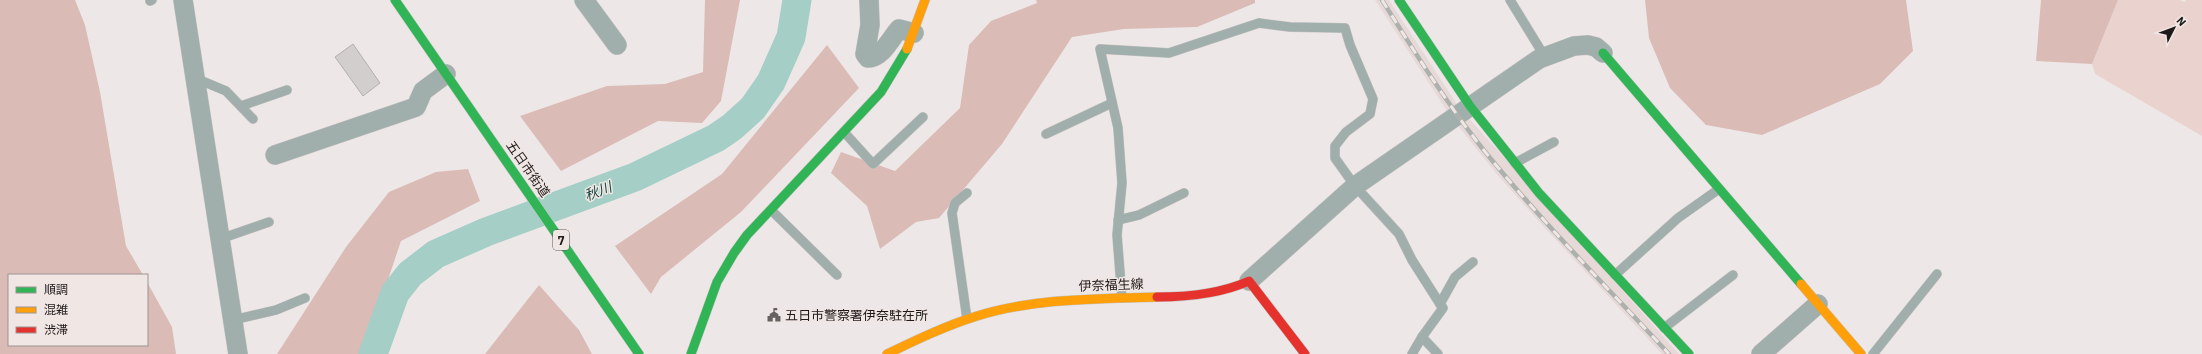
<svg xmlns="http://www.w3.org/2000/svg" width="2202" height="354" viewBox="0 0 2202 354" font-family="'IBM Plex Sans','Noto Sans JP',sans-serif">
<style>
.built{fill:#e6d9d7}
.green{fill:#ead3cf}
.forest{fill:#dbbbb6}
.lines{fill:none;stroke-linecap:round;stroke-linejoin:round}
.river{stroke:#a4cec6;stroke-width:29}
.building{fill:#d2cecd;stroke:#b4b0af}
.lane-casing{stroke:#c7c4c3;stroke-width:10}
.street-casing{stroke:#c7c4c3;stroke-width:20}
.fast-casing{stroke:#c7c4c3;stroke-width:10}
.slow-casing{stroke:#c7c4c3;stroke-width:10}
.jam-casing{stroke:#c7c4c3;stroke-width:10}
.lane{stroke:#a0aeac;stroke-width:9}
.street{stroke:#a0aeac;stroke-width:19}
.fast{stroke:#30b455;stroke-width:9}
.slow{stroke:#ff9f0a;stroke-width:9}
.jam{stroke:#e5322d;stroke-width:9}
.rail-casing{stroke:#acb1ae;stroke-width:4.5}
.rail{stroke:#f0e6e4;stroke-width:3;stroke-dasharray:9;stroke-linecap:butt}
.labels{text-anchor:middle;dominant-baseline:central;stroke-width:3;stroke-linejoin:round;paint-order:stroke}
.shield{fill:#f0e6e4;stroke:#5d5757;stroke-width:1}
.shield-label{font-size:12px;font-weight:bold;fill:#1e1a1a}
.street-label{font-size:13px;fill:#1e1a1a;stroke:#f0e6e4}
.poi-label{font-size:13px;fill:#1e1a1a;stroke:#f0e6e4;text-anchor:start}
.water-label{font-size:14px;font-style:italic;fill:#114841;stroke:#f0e6e4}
</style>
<rect width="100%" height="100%" fill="#ede8e7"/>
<g class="built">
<path d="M1375,0H1389L1458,106L1449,114Z"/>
<path d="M1466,115L1679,354H1662L1543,226L1495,172L1455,122Z"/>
</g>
<path class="green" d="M2118,0H2180L2184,2L2186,0H2202V136L2095,74L2092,64Z"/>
<g class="forest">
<path d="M0,0H75L85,25L100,92L126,246L143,275H9V345H147V282L172,327L176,354H0Z"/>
<path d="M705,0H740L721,101L702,123L658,121L561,171L520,116L607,86L665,84L703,72Z"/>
<path d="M1036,0H1255V3L1197,27L1124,29L1072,37L1002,144L939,218L916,222L880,249L867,206L831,173L841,152L895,171L960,108L969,45L991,21L1037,3Z"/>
<path d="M1645,0H1906L1913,51L1880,84L1762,135L1706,125L1670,88L1649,38Z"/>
<path d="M2041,0H2118L2092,64L2036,61Z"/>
<path d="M827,45L859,88L741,212L661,277L651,294L615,246L722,174Z"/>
<path d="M468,169L480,201L401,241L363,354H277L346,247L389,192L436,172Z"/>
<path d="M539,285L579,330L592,354H485Z"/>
</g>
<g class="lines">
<path class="river" d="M373,354L395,293L410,274L436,254L486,232L635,177L716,138L732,127L753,108L771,82L791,37L797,0"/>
</g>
<path class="building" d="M353,44L380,83L363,96L335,57Z"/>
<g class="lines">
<g class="lane-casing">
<g id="lane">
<path d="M1510,0L1545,57"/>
<path d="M150,1L152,0"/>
<path d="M195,78L226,91L253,119"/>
<path d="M241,106L287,90"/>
<path d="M844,132L873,164L923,117"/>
<path d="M1046,134L1112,103"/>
<path d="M1515,163L1554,142"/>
<path d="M771,210L837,275"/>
<path d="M1118,220L1139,215L1184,193"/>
<path d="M220,239L269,222"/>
<path d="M1615,275L1678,218L1719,189"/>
<path d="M1122,298L1117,235L1122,183L1118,128L1100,49L1169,53L1259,23L1290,27L1345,28L1350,45L1373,99L1370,114L1346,132L1335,146V158L1355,186L1399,234L1412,260L1440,304"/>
<path d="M967,319L952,213L955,203L967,193"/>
<path d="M233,320L276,310L305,298"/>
<path d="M1664,328L1733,275"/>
<path d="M1422,337L1438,354"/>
<path d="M1412,354L1422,337L1443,308L1440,304L1455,277L1473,262"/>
<path d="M1873,354L1937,274"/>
</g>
</g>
<g class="street-casing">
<g id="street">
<path d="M183,0L238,354"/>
<path d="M584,0L617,45"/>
<path d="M869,0L870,25L865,54L868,58C882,58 891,38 899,29L914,33"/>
<path d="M275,155L416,107L423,91L446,74"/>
<path d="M1249,281L1355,186L1539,59L1574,46L1588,45L1596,47L1603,53"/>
<path d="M1761,354L1818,304"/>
</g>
</g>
<g class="fast-casing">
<g id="fast">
<path d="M395,0L639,354"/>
<path d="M1399,0L1470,106L1539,193L1689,354"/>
<path d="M1603,53L1801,284"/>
<path d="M691,354L717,282L734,253L747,235L881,92L907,49"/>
</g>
</g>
<g class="slow-casing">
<g id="slow">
<path d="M907,49L925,0"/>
<path d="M1801,284L1861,354"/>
<path d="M887,354C916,340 945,326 977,316C1035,298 1097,299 1157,297"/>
</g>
</g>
<g class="jam-casing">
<path id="jam" d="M1157,297C1189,297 1220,294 1249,281L1305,354"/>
</g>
<use href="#lane" class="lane"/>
<use href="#street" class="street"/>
<use href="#fast" class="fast"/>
<use href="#slow" class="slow"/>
<use href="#jam" class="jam"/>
<g class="rail-casing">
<path id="rail" d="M1382,0C1414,51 1445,101 1482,148C1540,220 1606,286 1669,354"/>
</g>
<use href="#rail" class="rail"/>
</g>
<defs>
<g id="civic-bare" transform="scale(1.08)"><path d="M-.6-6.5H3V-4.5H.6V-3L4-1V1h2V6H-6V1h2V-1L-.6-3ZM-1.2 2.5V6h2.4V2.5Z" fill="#666262" stroke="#f0e6e4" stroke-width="2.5" paint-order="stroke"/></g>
</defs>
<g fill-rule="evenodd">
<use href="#civic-bare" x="774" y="315"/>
</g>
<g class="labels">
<rect class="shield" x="553" y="230" width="16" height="20" rx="3"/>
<g class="shield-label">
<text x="561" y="240">7</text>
</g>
<g class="street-label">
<text transform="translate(528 169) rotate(55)">五日市街道</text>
<text transform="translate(1111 285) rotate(-2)">伊奈福生線</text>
</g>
<g class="poi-label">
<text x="785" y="315">五日市警察署伊奈駐在所</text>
</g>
<g class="water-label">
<text transform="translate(598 191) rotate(-21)">秋川</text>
</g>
</g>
<rect x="8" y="274" width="140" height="72" fill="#f0e6e4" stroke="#9c9493"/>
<rect x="16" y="287" width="20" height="6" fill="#30b455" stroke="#9c9493"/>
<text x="44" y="294" font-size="12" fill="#1e1a1a">順調</text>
<rect x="16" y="307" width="20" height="6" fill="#ff9f0a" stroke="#9c9493"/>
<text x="44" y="314" font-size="12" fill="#1e1a1a">混雑</text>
<rect x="16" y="327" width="20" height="6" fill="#e5322d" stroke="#9c9493"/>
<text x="44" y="334" font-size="12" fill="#1e1a1a">渋滞</text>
<g transform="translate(2174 28) rotate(48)" stroke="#f0e6e4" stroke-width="3" paint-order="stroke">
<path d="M0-3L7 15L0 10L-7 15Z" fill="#1e1a1a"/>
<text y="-6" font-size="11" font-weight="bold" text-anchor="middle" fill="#1e1a1a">N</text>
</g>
</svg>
